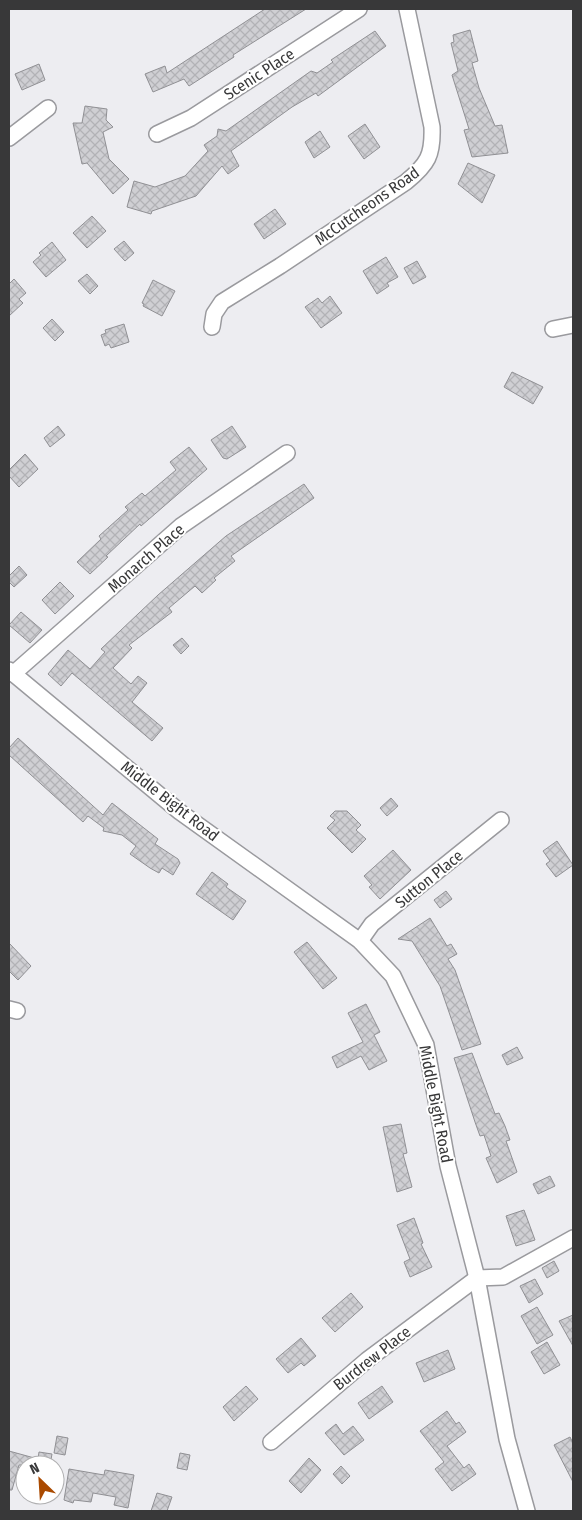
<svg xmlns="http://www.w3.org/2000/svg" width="582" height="1520" viewBox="0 0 582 1520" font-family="'Fira Sans Condensed',sans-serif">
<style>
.building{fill:url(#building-cross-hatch);stroke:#909094}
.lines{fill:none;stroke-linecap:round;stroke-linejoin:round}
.street-casing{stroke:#9a9a9e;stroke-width:18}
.street{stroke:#fff;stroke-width:15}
.labels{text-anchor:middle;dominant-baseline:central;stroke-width:4;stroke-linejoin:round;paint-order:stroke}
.street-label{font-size:16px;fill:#383839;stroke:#fff}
</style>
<defs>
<pattern id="building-cross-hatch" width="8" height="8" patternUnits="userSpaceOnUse" patternTransform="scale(1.25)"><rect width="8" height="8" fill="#cfcfd3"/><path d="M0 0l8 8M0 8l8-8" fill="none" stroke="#b2b2b6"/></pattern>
</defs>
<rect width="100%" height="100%" fill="#ededf1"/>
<g class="building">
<path d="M265,9H306L233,55L234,57L189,86L184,79L153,92L145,74L165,66L167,73Z"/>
<path d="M470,30L478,61L472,63L479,88L495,126L502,125L508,153L472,157L464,130L469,129L452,75L458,71L451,43L454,42L453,35Z"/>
<path d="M375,31L386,46L318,96L316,93L292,107L231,151L239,166L228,174L222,166L196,196L152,211L151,214L127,207L134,181L155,187L185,176L208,151L204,145L217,136L218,129L226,131L311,71L317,73L333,62L331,60Z"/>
<path d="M39,64L45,80L22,90L15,74Z"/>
<path d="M85,106L107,109L106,120L113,127L103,132L109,159L129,179L113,194L87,163L82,164L73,123H82Z"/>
<path d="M365,124L380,147L364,159L348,136Z"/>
<path d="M320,131L330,147L314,158L305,142Z"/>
<path d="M468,163L495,175L482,203L458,184Z"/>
<path d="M275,209L286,224L264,239L254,224Z"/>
<path d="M92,216L106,231L87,248L73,233Z"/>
<path d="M124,241L134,253L125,261L114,249Z"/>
<path d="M52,242L66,260L46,277L33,262L41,255L39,253Z"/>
<path d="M386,257L398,277L387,283L389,286L377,294L363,271Z"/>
<path d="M417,261L426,277L413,284L404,268Z"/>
<path d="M87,274L98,286L90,294L78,281Z"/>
<path d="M14,279L26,293L19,299L23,303L9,316V284Z"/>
<path d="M153,280L175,291L162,316L143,306L144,304L142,303Z"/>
<path d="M330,296L342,313L321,328L305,307L318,298L322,303Z"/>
<path d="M52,319L64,332L55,341L43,328Z"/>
<path d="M124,324L129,342L111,348L109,344L105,346L101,335L106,333L105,330Z"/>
<path d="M512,372L543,387L533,404L504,387Z"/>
<path d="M58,426L65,435L50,447L44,438Z"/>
<path d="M232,426L246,447L227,459L223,458L211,440Z"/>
<path d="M189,447L207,469L141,526L140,524L106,556L108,557L90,574L77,562L101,539L99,536L128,510L125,507L142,493L145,496L176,470L170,462Z"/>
<path d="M25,454L38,469L19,487L9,476V470Z"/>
<path d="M304,484L314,498L231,556L235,561L214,578L216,580L202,593L195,586L169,608L172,612L129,645L132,648L113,668L131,684L138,676L147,683L132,702L163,728L152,741L72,673L61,686L48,674L68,650L90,669L105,652L101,649L158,595L226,536Z"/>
<path d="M19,566L27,575L14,587L9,582V576Z"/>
<path d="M60,582L74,596L55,614L42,600Z"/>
<path d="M21,612L42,630L30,643L9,625Z"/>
<path d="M182,638L189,646L181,654L173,645Z"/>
<path d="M18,738L103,815L112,803L158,839L155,844L178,859L180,863L173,875L162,868L159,873L150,868L130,854L136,846L122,835L103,831L104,828L88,816L83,822L9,755V748Z"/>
<path d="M391,798L398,806L387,816L380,808Z"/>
<path d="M335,811H347L361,825L356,830L366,839L352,853L327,828L335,820L330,816Z"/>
<path d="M557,841L573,865L556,877L546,864L550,861L543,851Z"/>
<path d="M393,850L411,870L380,899L369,887L372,885L364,876Z"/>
<path d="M212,872L228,884L226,887L246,901L233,920L196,894Z"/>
<path d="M446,891L452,899L440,908L434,900Z"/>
<path d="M430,918L447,946L451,944L457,954L448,959L455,970L481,1044L462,1050L440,986L412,941L398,939Z"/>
<path d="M307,942L337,978L323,989L294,952Z"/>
<path d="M9,943L31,966L18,980L9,971Z"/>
<path d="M366,1004L380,1032L374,1035L387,1061L369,1070L361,1056L337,1068L332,1057L363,1042L348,1013Z"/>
<path d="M517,1047L523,1058L507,1065L502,1055Z"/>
<path d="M472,1053L495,1114L499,1113L505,1126L510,1140L506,1141L517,1172L497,1183L486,1158L491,1156L484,1135L480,1136L475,1122L454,1058Z"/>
<path d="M401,1124L407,1153L403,1154L412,1187L397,1192L383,1127Z"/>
<path d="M550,1176L555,1186L538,1194L533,1184Z"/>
<path d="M524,1210L535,1240L516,1246L506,1216Z"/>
<path d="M414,1218L423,1243L421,1244L432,1267L410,1277L404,1262L410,1259L397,1225Z"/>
<path d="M554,1261L559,1271L547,1278L542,1268Z"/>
<path d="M535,1279L543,1294L529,1303L520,1286Z"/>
<path d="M351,1293L363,1307L335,1332L322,1318Z"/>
<path d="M537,1307L553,1335L537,1344L521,1316Z"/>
<path d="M573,1315V1346L559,1321Z"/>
<path d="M301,1338L316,1356L304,1366L301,1363L288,1373L276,1359Z"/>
<path d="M547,1342L560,1365L544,1374L531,1352Z"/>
<path d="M448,1350L455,1369L424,1382L416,1363Z"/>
<path d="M246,1386L258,1399L234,1421L223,1407Z"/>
<path d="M382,1386L393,1402L369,1419L358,1403Z"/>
<path d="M447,1411L456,1424L459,1422L466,1432L447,1446L464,1468L469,1464L476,1474L452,1491L435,1469L444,1462L420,1431Z"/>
<path d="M336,1424L343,1434L353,1426L364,1440L344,1455L325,1433Z"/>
<path d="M57,1436L68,1438L65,1455L54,1453Z"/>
<path d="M570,1437L573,1443V1482L554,1445Z"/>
<path d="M9,1451L38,1459L39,1452L52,1454L50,1465H19L12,1490H9Z"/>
<path d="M180,1453L190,1455L187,1470L177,1468Z"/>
<path d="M309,1458L321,1470L301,1493L289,1481Z"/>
<path d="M341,1466L350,1476L342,1484L333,1474Z"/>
<path d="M69,1469L104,1475L105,1470L134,1475L128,1508L114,1505L116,1497L93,1493L91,1502L74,1500L73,1503L64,1500Z"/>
<path d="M157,1493L172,1497L167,1511H151Z"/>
</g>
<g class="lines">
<g class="street-casing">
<g id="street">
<path d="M157,134L191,118L359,9"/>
<path d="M9,138L48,108"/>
<path d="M212,327L214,314L222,302L280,266L406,182C428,164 433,155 432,127L407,9"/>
<path d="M553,329L573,325"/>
<path d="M9,670L180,812L360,941L393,976L426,1045L448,1166L477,1278L507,1439L527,1511"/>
<path d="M13,674L181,526L287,453"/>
<path d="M360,941L372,924L501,820"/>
<path d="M9,1009L17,1011"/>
<path d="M271,1442L367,1360L477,1278L503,1277L573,1238"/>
</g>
</g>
<use href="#street" class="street"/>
</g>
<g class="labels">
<g class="street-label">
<text transform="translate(259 74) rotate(-33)">Scenic Place</text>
<text transform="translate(367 206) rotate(-35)">McCutcheons Road</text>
<text transform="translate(146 558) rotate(-41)">Monarch Place</text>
<text transform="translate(170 801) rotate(38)">Middle Bight Road</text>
<text transform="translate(429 879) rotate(-39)">Sutton Place</text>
<text transform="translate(436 1104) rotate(79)">Middle Bight Road</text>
<text transform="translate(372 1358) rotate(-38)">Burdrew Place</text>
</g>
</g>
<rect width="582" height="1520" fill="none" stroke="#383839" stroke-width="20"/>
<g transform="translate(40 1480) rotate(335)"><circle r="24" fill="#ffffff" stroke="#afafb0"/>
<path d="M0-4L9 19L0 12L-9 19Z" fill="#aa4a00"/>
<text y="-8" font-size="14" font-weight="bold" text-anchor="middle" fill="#383839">N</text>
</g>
</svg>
